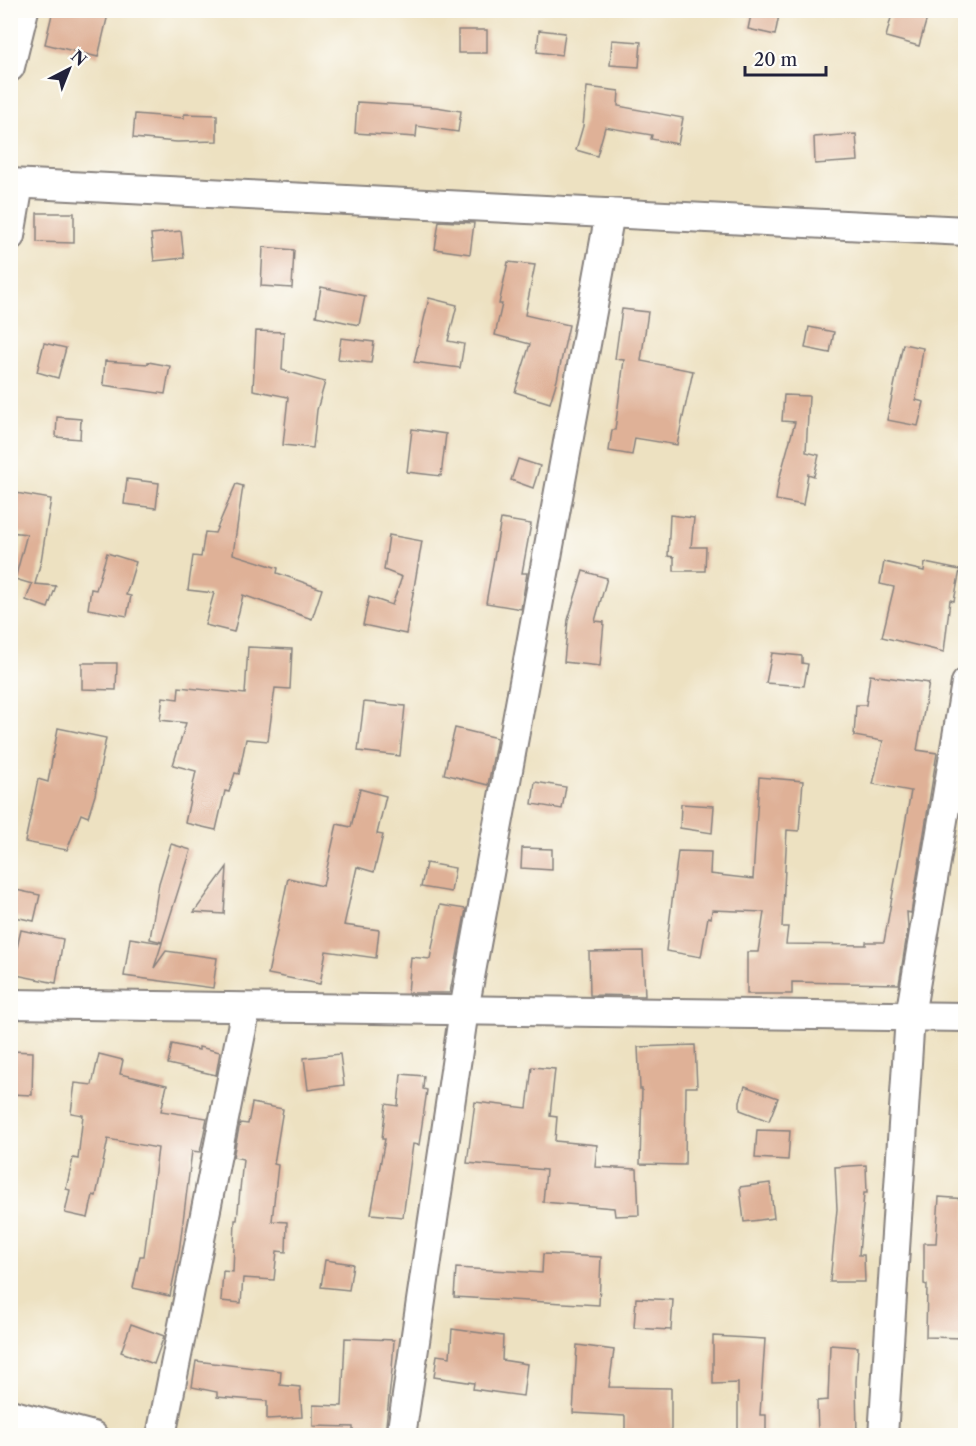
<svg xmlns="http://www.w3.org/2000/svg" width="976" height="1446" viewBox="0 0 976 1446" font-family="'Libre Caslon Text',serif">
<style>
.building{fill:#dfb197}
.lines{fill:none;stroke-linecap:round;stroke-linejoin:round}
.street-casing{stroke:#88827e;stroke-width:32}
.street{stroke:#fff;stroke-width:28}
</style>
<rect width="100%" height="100%" fill="#fdfcf7"/>
<filter id="ink" filterUnits="userSpaceOnUse"><feTurbulence type="fractalNoise" baseFrequency=".0167" numOctaves="2"/><feDisplacementMap in="SourceGraphic" scale="12" xChannelSelector="R" yChannelSelector="G"/><feConvolveMatrix kernelMatrix="1 2 1 2 8 2 1 2 1" color-interpolation-filters="sRGB"/></filter>
<filter id="wash" filterUnits="userSpaceOnUse"><feTurbulence type="fractalNoise" baseFrequency=".008" numOctaves="4" result="noise"/><feDisplacementMap in="SourceGraphic" scale="24" xChannelSelector="R" yChannelSelector="G"/><feGaussianBlur stdDeviation="1.35" result="paint"/><feColorMatrix in="noise" values="0 0 0 0 0 0 0 0 0 0 0 0 0 0 0 0 0 1.4 0 .05"/><feComposite in="paint" operator="in"/></filter>
<g filter="url(#wash)">
<rect width="100%" height="100%" fill="#ede1c1"/>
<g id="blocks">
<g class="building">
<path d="M53,10H109L98,57L45,44Z"/>
<path d="M752,10H780L775,35L748,29Z"/>
<path d="M893,10L927,18L919,46L886,37Z"/>
<rect x="458" y="30" width="29" height="23"/>
<path d="M539,30L565,33L562,55L537,52Z"/>
<path d="M612,40L641,42L639,67L610,65Z"/>
<path d="M587,87L619,91L618,106L683,118L678,144L651,139L652,135L605,127L597,156L576,150L583,126Z"/>
<path d="M357,102L436,107L461,111L458,132L417,126L416,137L355,133Z"/>
<path d="M135,114L184,118V114L217,115V141L177,142L133,138Z"/>
<path d="M856,134L858,161L815,164L814,137Z"/>
<path d="M37,213H74V243L37,242Z"/>
<path d="M439,221L474,223L470,254L435,249Z"/>
<path d="M181,231L184,258L154,261L151,234Z"/>
<path d="M263,247L294,250L292,288L261,286Z"/>
<path d="M508,262L535,265L525,315L569,325L557,380L550,403L515,392L530,344L495,335L502,304H499Z"/>
<path d="M321,287L365,296L359,325L316,316Z"/>
<path d="M429,298L457,305L448,341L464,344L460,368L414,362Z"/>
<path d="M622,309L648,312L641,361L693,371L677,445L635,438L632,455L609,451L612,430H615L624,360L615,359Z"/>
<path d="M809,327L834,332L830,353L805,348Z"/>
<path d="M256,331L284,332L282,370L325,382L317,410L313,448L283,445L288,397L253,390Z"/>
<path d="M341,338L374,342L371,363L338,359Z"/>
<path d="M44,343L66,348L58,378L37,372Z"/>
<path d="M903,344L923,348L916,400L924,402L918,426L887,420Z"/>
<path d="M105,361L148,364V362L170,366L165,394L103,385Z"/>
<path d="M784,395L809,396L806,452L819,455L814,476L808,474L803,505L776,500L779,480L795,422L782,421Z"/>
<path d="M57,417L81,419L80,439L56,437Z"/>
<path d="M412,429L446,434L441,476L407,472Z"/>
<path d="M518,459L540,466L533,488L511,480Z"/>
<path d="M127,479L159,483L156,508L124,504Z"/>
<path d="M236,484L243,486L233,554L278,568L277,573L322,589L312,619L243,595L234,632L205,625L214,593L188,590L193,556L201,557L205,532L215,533Z"/>
<path d="M10,492L51,499L41,561L35,584L56,586L48,608L26,600L32,584L15,579L27,534L10,532Z"/>
<path d="M670,515L694,518L691,547H706L705,571H674V557L668,556Z"/>
<path d="M501,519L531,524L522,573H527L521,609L486,603Z"/>
<path d="M389,535L422,541L406,634L363,625L369,597L392,605L402,577L384,570Z"/>
<path d="M107,553L136,562L126,595L131,596L127,616L88,609L91,589L96,590Z"/>
<path d="M884,562L924,571L925,563L960,570L954,601L950,600L944,652L882,637L894,587L880,584Z"/>
<path d="M583,571L607,578L595,621L604,622L600,666L564,662L568,620Z"/>
<path d="M248,647L292,649L290,689L275,688L268,741L246,739L239,774L235,773L229,792L225,791L216,830L185,823L196,771L173,765L186,723L160,720L163,697L178,699L179,687L245,694Z"/>
<path d="M772,653L802,656V663L808,664L804,686L766,683Z"/>
<path d="M82,663H117L116,690L82,689Z"/>
<path d="M870,675L929,683L917,750L937,753L911,913L907,912L908,928L899,984L792,982V994H747V952H758L764,912L712,910L711,918L708,917L701,957L666,951L678,851L711,852L710,874L753,879L759,777L803,781L799,831L787,830L782,927H788L786,944L866,945V942H884L911,791L873,784L883,741L854,736L856,705H866Z"/>
<path d="M364,702L405,706L400,756L358,751Z"/>
<path d="M58,728L106,738L95,795L88,817L81,814L67,850L25,842L38,779L48,782Z"/>
<path d="M455,728L497,738L488,785L444,774Z"/>
<path d="M535,782L566,787L562,809L532,804Z"/>
<path d="M360,789L386,796L377,834L383,835L374,872L357,867L344,925L379,930L376,958L326,951L320,984L268,974L288,878L323,886L337,824L351,827Z"/>
<path d="M681,804L714,806L712,833L680,828Z"/>
<path d="M171,844L191,850L162,942L150,939L159,883Z"/>
<path d="M522,848L552,849V870L521,868Z"/>
<path d="M426,863L455,868L451,892L421,887Z"/>
<path d="M227,867L224,914L194,912Z"/>
<path d="M16,890L40,895L34,921L10,916Z"/>
<path d="M440,905L466,909L450,993H408L411,957L430,959Z"/>
<path d="M21,930L63,939L56,983L11,974Z"/>
<path d="M130,938L162,943L154,968L166,951L217,958L213,988L124,976Z"/>
<path d="M643,951L645,996L590,995L589,952Z"/>
<path d="M172,1044L199,1050V1047L220,1052L216,1075L168,1064Z"/>
<path d="M695,1045L697,1087H686L685,1165L640,1164L642,1089H640L638,1047Z"/>
<path d="M10,1051L33,1052L32,1095L10,1094Z"/>
<path d="M99,1054L123,1060L120,1074L167,1085L161,1111L207,1118L200,1152L192,1151L179,1252L170,1296L133,1288L140,1256H144L158,1148L108,1139L96,1196L93,1195L88,1218L65,1213L70,1190L66,1189L73,1158L78,1159L83,1115L71,1113L75,1083L92,1085Z"/>
<path d="M340,1054L344,1085L308,1090L304,1058Z"/>
<path d="M532,1067L555,1069L550,1116L557,1117L555,1141L597,1145L595,1167L637,1169L639,1215L615,1216L614,1208L543,1202L546,1170L467,1163L475,1102L527,1108Z"/>
<path d="M401,1074L424,1076L423,1089L427,1090L419,1145L413,1144L403,1217L371,1214L385,1139H382L386,1104L398,1106Z"/>
<path d="M745,1086L778,1098L769,1121L740,1110V1101Z"/>
<path d="M252,1103L283,1109L274,1164L278,1165L272,1221L287,1222L286,1252L277,1251L274,1280L243,1278L241,1303L221,1301L223,1271L233,1272L235,1220H237L243,1159L233,1157L240,1123L248,1124Z"/>
<path d="M757,1130L790,1131L788,1160L755,1158Z"/>
<path d="M866,1165L867,1193H864L859,1255H864L865,1282H830L837,1209L835,1167Z"/>
<path d="M770,1183L774,1218L744,1222L740,1187Z"/>
<path d="M939,1197L966,1199V1338L926,1337L927,1285L924,1284V1243H936Z"/>
<path d="M543,1254L601,1257L599,1305L454,1297L456,1268L542,1273Z"/>
<path d="M325,1260L353,1264L349,1290L321,1287Z"/>
<path d="M636,1298L673,1300L671,1330L634,1328Z"/>
<path d="M131,1324L164,1336L154,1364L121,1352Z"/>
<path d="M452,1329L503,1336L502,1360L527,1364L523,1396L473,1389L474,1383L434,1377L437,1355L450,1357Z"/>
<path d="M713,1336L765,1339L760,1415H766V1436H738V1383L713,1384Z"/>
<path d="M345,1338L394,1340L392,1370L385,1434L353,1431V1427L313,1426V1405L342,1406Z"/>
<path d="M577,1345L614,1350L609,1387L671,1388V1436H625V1416L573,1413Z"/>
<path d="M830,1345L858,1347L856,1382L857,1436H818L817,1401L828,1400Z"/>
<path d="M196,1361L281,1371L280,1385L300,1387L302,1417L267,1419V1401L217,1397V1392L192,1387Z"/>
</g>
</g>
</g>
<g filter="url(#ink)">
<use href="#blocks" fill-opacity="0" stroke="#88827e" stroke-width="1.5"/>
<g class="lines">
<g class="street-casing">
<g id="street">
<path d="M10,67L24,10"/>
<path d="M10,183L966,231"/>
<path d="M10,236L19,184"/>
<path d="M10,1004L966,1017"/>
<path d="M10,1414L93,1436"/>
<path d="M161,1436L246,1008"/>
<path d="M401,1436L464,1010L610,213"/>
<path d="M883,1436L910,1016L966,683"/>
</g>
</g>
<use href="#street" class="street"/>
</g>
</g>
<rect width="976" height="1446" fill="none" stroke="#fdfcf7" stroke-width="36"/>
<g transform="translate(69 69) rotate(42)" stroke="#fdfcf7" stroke-width="4.5" paint-order="stroke">
<path d="M0-4.5L10 22L0 15L-10 22Z" fill="#22223b"/>
<text y="-9" font-size="16" font-weight="bold" text-anchor="middle" fill="#22223b">N</text>
</g>
<path d="M745 66v9h81v-9" fill="none" stroke="#22223b" stroke-width="3"/>
<text x="754" y="66" font-size="18" fill="#22223b" stroke="#fdfcf7" stroke-width="4.5" paint-order="stroke">20 m</text>
</svg>
